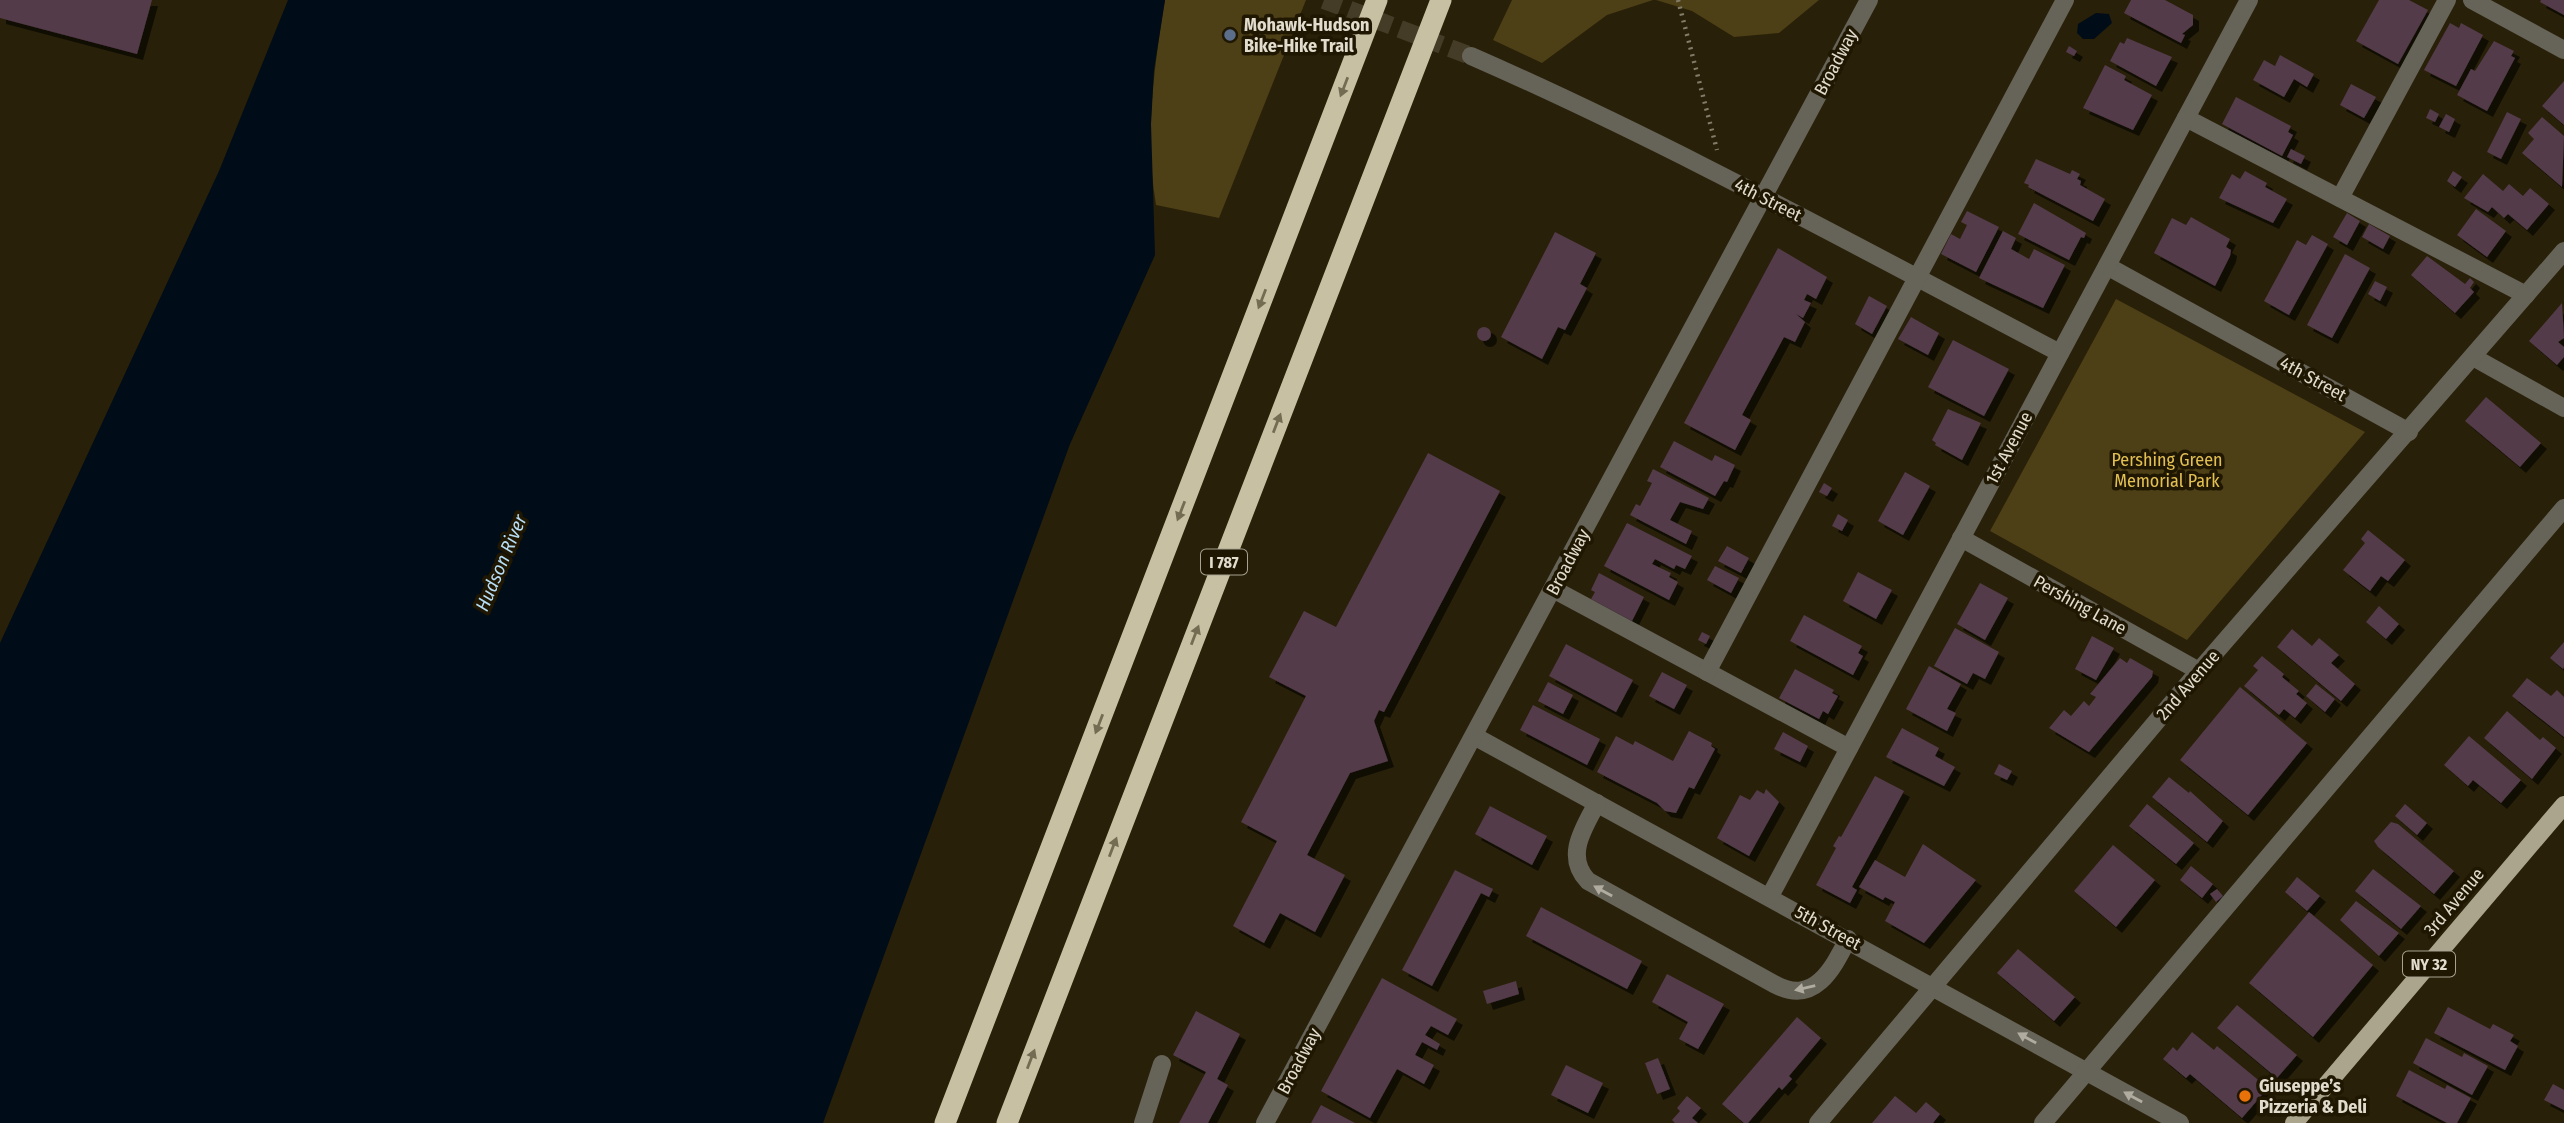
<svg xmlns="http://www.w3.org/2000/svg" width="2564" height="1123" viewBox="0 0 2564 1123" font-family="'Fira Sans Condensed',sans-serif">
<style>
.green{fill:#4d3f16}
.water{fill:#000c18}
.building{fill:#523b4a;filter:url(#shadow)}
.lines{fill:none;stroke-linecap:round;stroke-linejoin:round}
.minor-tunnel{stroke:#443c26;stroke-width:18;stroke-dasharray:18 9;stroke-linecap:butt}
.path{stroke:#837c69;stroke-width:4.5;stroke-dasharray:2 5;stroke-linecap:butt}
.minor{stroke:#666358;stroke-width:18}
.major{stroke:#aca58e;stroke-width:18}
.highway{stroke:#c8c0a3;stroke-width:21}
.oneway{fill:#746c52}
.oneway2{fill:#b0ac9f}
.service-dot{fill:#5c6f8a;stroke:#1f1701;stroke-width:2.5}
.food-dot{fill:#e8710a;stroke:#1f1701;stroke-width:2.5}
.labels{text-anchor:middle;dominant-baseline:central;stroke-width:7;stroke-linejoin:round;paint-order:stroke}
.shield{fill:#1f1701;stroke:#a7a190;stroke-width:2}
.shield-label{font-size:16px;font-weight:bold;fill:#e1dcce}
.poi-label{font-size:18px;font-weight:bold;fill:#e1dcce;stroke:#1f1701;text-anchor:start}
.street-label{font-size:18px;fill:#e1dcce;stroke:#1f1701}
.park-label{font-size:18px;fill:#e3c053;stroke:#1f1701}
.water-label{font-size:19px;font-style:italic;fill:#b6ddf5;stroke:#1f1701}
</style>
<defs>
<filter id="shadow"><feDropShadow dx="6" dy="6" stdDeviation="0" flood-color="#0009"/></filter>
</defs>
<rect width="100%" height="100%" fill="#282008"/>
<g class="green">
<path d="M1165,0H1306L1219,218L1156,205C1144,136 1154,68 1165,0Z"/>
<path d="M1512,0H1653L1607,15L1542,63L1493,40Z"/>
<path d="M1656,0H1819L1779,33L1734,37L1692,11Z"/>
<path d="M2116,299L2365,432L2187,640L1990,531Z"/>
</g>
<g class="water">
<path d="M288,0H1165L1154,70L1151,124L1155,255L1070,444L823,1123H0V643L219,171Z"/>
<path d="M2096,13L2109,14L2112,23L2094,39H2083L2077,33L2078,24Z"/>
</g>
<g class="building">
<path d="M0,0H152L137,54L0,18Z"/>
<path d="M2131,0H2165L2193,15V25L2182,34L2185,35L2181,43L2124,13Z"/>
<path d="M2379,0H2409L2428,10L2398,64L2356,41Z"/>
<path d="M2541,0H2564V15L2540,2Z"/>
<path d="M2450,23L2459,28L2461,23L2483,35L2456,86L2424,70Z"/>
<path d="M2127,38L2172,57L2156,86L2110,61L2120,42L2124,44Z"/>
<path d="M2494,41L2514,51L2511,56L2515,58L2487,111L2457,95L2471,69L2475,71Z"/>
<path d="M2069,46L2077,51L2074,56L2066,52Z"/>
<path d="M2280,55L2314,74L2307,87L2294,79L2284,97L2253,80L2264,60L2275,66Z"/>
<path d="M2105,65L2126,76L2124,80L2152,95L2133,130L2083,108Z"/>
<path d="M2564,81V125L2542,106Z"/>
<path d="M2351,84L2376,97L2364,118L2340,105Z"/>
<path d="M2236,97L2291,126L2288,132L2293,135L2282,156L2222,124Z"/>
<path d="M2430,109L2439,114L2435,122L2426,118Z"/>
<path d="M2507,112L2521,119L2501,159L2487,152Z"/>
<path d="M2446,114L2455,119L2449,132L2439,127Z"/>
<path d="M2542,117L2564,136L2562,187L2522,153L2534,139L2528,133Z"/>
<path d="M2291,149L2305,156L2301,164L2287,157Z"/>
<path d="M2036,159L2070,174L2072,170L2080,174L2077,179L2081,181L2080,185L2105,199L2093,221L2028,187L2029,185L2024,183Z"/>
<path d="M2245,171L2267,183L2265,187L2287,199L2273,223L2219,198L2232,174L2240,179Z"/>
<path d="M2453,171L2462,177L2455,187L2447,181Z"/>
<path d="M2483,174L2503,191L2509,184L2523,196L2530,188L2549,204L2527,230L2508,214L2504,218L2492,207L2488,212L2464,198Z"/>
<path d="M2034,203L2086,233L2084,238L2081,237L2069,260L2018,234Z"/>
<path d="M2476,209L2506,231L2487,257L2457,235Z"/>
<path d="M1967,211L1999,227L1976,272L1941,254L1951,234L1960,239L1967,225L1961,222Z"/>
<path d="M2347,213L2360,221L2347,245L2333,237Z"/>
<path d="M2191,217L2230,239L2226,247L2231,250L2230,256L2215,286L2154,253L2172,218L2186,225Z"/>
<path d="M2369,224L2390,236L2383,249L2362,237Z"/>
<path d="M2003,231L2016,238L2011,249L2029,259L2034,249L2065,265L2043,308L1979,278Z"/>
<path d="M1555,232L1596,253L1580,284L1587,288L1565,330L1558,327L1542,359L1501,337Z"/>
<path d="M2312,235L2328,244L2289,315L2264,301L2297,240L2306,245Z"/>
<path d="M1778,248L1827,277L1816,299L1807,294L1804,300L1811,303L1803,318L1796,314L1805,322L1795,342L1784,337L1742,415L1751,420L1735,450L1684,423Z"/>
<path d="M2345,254L2370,268L2332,338L2307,325Z"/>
<path d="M2427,256L2465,284L2470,278L2474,282L2470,288L2474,292L2455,313L2411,275Z"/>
<path d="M2375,281L2387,287L2380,301L2368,294Z"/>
<path d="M1869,296L1887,306L1872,334L1855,324Z"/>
<path d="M2562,303L2564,338L2558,342L2564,347V357L2557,365L2529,341Z"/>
<path d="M1911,317L1939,333L1928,355L1898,339Z"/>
<circle cx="1484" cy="334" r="7"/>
<path d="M1953,340L2009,369L1984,416L1928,387Z"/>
<path d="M2486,397L2541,443L2520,467L2465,421Z"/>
<path d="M1948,409L1981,423L1962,460L1935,445L1936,443L1932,440Z"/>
<path d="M1674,441L1712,461L1715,455L1735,465L1727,482L1724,481L1715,496L1660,467Z"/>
<path d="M1428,453L1500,491L1384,712L1379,710L1374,721L1388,761L1350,773L1307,855L1345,875L1315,932L1280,913L1264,943L1233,926L1277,841L1241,822L1306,696L1269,677L1304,611L1336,627Z"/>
<path d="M1653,469L1709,498L1703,509L1680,502L1670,520L1692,531L1686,544L1630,515L1636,504L1640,506L1652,483L1647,481Z"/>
<path d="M1905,472L1930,486L1903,535L1878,521Z"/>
<path d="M1824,483L1832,488L1827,496L1819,492Z"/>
<path d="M1838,514L1848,520L1842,531L1832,526Z"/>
<path d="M1627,523L1692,556L1685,569L1676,565L1674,569L1655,559L1652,564L1671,573L1669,577L1678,582L1669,600L1604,566Z"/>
<path d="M2368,530L2405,560L2388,581L2381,576L2370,591L2343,570L2365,543L2361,539Z"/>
<path d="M1727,546L1749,558L1741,573L1718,561Z"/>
<path d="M1715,566L1739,578L1731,593L1707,580Z"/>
<path d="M1858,572L1892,590L1876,619L1843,601Z"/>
<path d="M1599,573L1644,597L1632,621L1591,599L1595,592L1591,590Z"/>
<path d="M1980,583L2008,598L1985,640L1957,624Z"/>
<path d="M2379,606L2399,624L2386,639L2366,622Z"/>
<path d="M1804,615L1862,646L1858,653L1863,656L1853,675L1790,641Z"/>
<path d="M1955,628L1999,652L1985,679L1973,673L1967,684L1934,666Z"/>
<path d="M2292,629L2312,646L2319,638L2339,655L2331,663L2355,684L2341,701L2277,647Z"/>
<path d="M1702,632L1710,636L1706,644L1698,640Z"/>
<path d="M2092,636L2114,648L2096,680L2075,669Z"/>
<path d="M2564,642V667L2563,669L2550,658Z"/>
<path d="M1566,644L1633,680L1616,712L1549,676Z"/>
<path d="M2262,656L2284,674L2282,677L2299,691L2296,694L2307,703L2295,718L2284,709L2279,715L2244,686L2258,670L2253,666Z"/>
<path d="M2120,658L2127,663L2130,658L2153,671L2152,677L2089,752L2049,728L2064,710L2071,716L2084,701L2089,706L2096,697L2090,694Z"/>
<path d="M1929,666L1961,684L1947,709L1956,713L1947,731L1906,709Z"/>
<path d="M1795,669L1834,690L1832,693L1838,696L1828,714L1823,711L1819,719L1779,698Z"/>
<path d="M1662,672L1687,685L1674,709L1649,696Z"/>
<path d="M2527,678L2551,696L2557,690L2564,697V737L2512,696Z"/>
<path d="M1548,682L1573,695L1563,714L1538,701Z"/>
<path d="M2316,684L2335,699L2325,712L2306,696Z"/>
<path d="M2240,687L2307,743L2248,815L2180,760Z"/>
<path d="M1533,705L1600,739L1587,765L1520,730Z"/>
<path d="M2507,711L2540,740L2543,737L2556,748L2532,779L2484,738Z"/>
<path d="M1902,728L1939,748L1935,756L1955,767L1944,786L1886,757Z"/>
<path d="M1689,731L1712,743L1711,746L1715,749L1694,789L1689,787L1676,813L1665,811L1657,803L1597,772L1616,736L1633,745L1635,741L1673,761Z"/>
<path d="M1783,732L1808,746L1800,762L1774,749Z"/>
<path d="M2469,736L2521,780L2501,803L2473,780L2468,786L2444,765Z"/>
<path d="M1999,764L2012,771L2007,780L1994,774Z"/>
<path d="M1875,776L1904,791L1852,887L1857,890L1850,903L1816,885L1836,848L1833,846L1839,836L1841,837Z"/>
<path d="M2169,777L2189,793L2190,791L2223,821L2207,842L2152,797Z"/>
<path d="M1766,789L1779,802L1749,856L1717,838L1740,795L1750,800L1757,790L1764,794Z"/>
<path d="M2147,804L2194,843L2176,864L2129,826Z"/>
<path d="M2405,804L2427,823L2417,835L2395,816Z"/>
<path d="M1490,806L1547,836L1532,865L1475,834Z"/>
<path d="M2391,822L2398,824L2454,871L2434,894L2378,847L2374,841Z"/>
<path d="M1923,844L1976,880L1924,943L1885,921L1895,902L1885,897L1883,900L1859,887L1875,860L1905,877Z"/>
<path d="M2113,845L2155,880L2116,927L2074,891Z"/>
<path d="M2191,866L2213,884L2202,898L2180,880Z"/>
<path d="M2373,869L2421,906L2401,929L2355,891Z"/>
<path d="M1455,870L1493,889L1489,897L1481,893L1432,986L1402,970Z"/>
<path d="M2297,877L2320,896L2307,911L2285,892Z"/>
<path d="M2217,889L2223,896L2216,902L2210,894Z"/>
<path d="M2356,901L2399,933L2379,956L2340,920Z"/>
<path d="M1541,907L1642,961L1627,989L1526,936Z"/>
<path d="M2309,912L2373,965L2313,1037L2249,983Z"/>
<path d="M2018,949L2075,997L2054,1021L1997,973Z"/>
<path d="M1667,974L1724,1004L1698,1049L1679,1039L1688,1022L1652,1002Z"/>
<path d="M1382,978L1457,1019L1448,1035L1431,1026L1425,1035L1440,1044L1437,1050L1422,1042L1415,1055L1434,1065L1424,1084L1397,1069L1370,1118L1321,1091Z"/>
<path d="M1516,981L1519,994L1487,1004L1483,991Z"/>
<path d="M2237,1005L2297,1055L2277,1078L2217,1028Z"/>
<path d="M2448,1007L2490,1029L2493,1024L2514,1035L2510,1041L2518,1046L2505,1070L2434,1033Z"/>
<path d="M1196,1011L1240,1034L1217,1079L1228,1085L1208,1123H1179L1206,1072L1173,1055Z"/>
<path d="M1797,1017L1821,1038L1789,1076L1792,1079L1782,1090L1779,1087L1748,1123H1744L1722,1104Z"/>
<path d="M2192,1032L2214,1050L2217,1046L2268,1088L2242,1118L2190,1074L2186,1078L2163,1059L2173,1047L2177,1051Z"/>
<path d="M2426,1038L2462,1057L2464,1053L2488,1066L2472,1095L2413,1063Z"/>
<path d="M1658,1058L1670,1089L1657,1094L1645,1063Z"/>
<path d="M1566,1065L1603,1083L1588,1113L1551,1095Z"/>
<path d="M2409,1070L2445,1089L2447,1085L2471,1098L2457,1123H2447L2396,1096Z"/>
<path d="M2553,1084L2564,1090V1110L2544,1100Z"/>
<path d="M1687,1096L1701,1108L1692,1118L1698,1123H1675L1672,1120L1680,1111L1677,1108Z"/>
<path d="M1895,1096L1916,1113L1926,1102L1940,1114L1933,1123H1872Z"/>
<path d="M1321,1105L1355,1123H1311Z"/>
</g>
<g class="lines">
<path class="minor-tunnel" d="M1324,0L1471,56"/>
<path class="path" d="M1678,0L1717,150"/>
<g class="minor">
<path d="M2472,0L2564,50"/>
<path d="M1471,56C1672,144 1865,251 2060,353"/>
<path d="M2186,118L2526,295"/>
<path d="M2340,198L2447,0"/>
<path d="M2107,266L2409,432"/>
<path d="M2473,357L2564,408"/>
<path d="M1961,538L2199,671"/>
<path d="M1553,589L1849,748"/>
<path d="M1707,672L2065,0"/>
<path d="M1474,736L2180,1123"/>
<path d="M1597,803C1584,828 1564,856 1588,881L1776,985C1815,1005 1833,968 1848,939"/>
<path d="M1770,896L2249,0"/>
<path d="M1143,1123L1162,1064"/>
<path d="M1265,1123L1869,0"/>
<path d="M1818,1123L2199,671L2564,251"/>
<path d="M2043,1123L2564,508"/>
</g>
<path class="major" d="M2294,1123L2564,805"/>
<g class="highway">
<path d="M945,1123L1377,0"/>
<path d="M1007,1123L1441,0"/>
</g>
</g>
<defs><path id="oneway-solid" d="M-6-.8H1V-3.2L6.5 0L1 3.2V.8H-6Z" transform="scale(1.75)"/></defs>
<g class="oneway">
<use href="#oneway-solid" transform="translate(1344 87) rotate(111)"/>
<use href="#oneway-solid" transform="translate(1262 299) rotate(111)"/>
<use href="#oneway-solid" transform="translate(1277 423) rotate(-69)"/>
<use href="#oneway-solid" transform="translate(1181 511) rotate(111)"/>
<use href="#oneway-solid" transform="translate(1195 635) rotate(-69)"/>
<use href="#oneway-solid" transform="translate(1099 724) rotate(111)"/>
<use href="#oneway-solid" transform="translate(1113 847) rotate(-69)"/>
<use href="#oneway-solid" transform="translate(1031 1059) rotate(-69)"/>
</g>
<g class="oneway2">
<use href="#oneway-solid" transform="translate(1603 891) rotate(-151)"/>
<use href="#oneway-solid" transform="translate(1805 988) rotate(167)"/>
<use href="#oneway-solid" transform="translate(2027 1038) rotate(-151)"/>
<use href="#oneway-solid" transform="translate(2133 1097) rotate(-151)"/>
</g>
<circle class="service-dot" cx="1230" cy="35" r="7"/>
<circle class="food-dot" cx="2245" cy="1096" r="7"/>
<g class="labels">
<g class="shield">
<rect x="1201" y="549.5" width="46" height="25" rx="5"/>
<rect x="2403" y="951.5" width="52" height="25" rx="5"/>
</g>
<g class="shield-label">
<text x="1224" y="562">I 787</text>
<text x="2429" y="964">NY 32</text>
</g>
<g class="poi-label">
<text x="1244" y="25">Mohawk-Hudson<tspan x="1244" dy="21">Bike-Hike Trail</tspan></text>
<text x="2259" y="1086">Giuseppe’s<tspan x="2259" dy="21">Pizzeria &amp; Deli</tspan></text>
</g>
<g class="street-label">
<text transform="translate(1836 62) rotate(-62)">Broadway</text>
<text transform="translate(1768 200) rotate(27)">4th Street</text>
<text transform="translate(2313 379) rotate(29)">4th Street</text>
<text transform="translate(2009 448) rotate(-62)">1st Avenue</text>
<text transform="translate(1568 562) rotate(-62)">Broadway</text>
<text transform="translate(2080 605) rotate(29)">Pershing Lane</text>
<text transform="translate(2188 685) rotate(-49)">2nd Avenue</text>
<text transform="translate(2454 902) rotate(-50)">3rd Avenue</text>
<text transform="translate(1828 928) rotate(29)">5th Street</text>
<text transform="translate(1299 1061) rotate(-62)">Broadway</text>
</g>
<g class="park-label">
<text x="2167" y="460">Pershing Green<tspan x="2167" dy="21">Memorial Park</tspan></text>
</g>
<g class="water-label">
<text transform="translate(501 563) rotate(-67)">Hudson River</text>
</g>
</g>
</svg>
